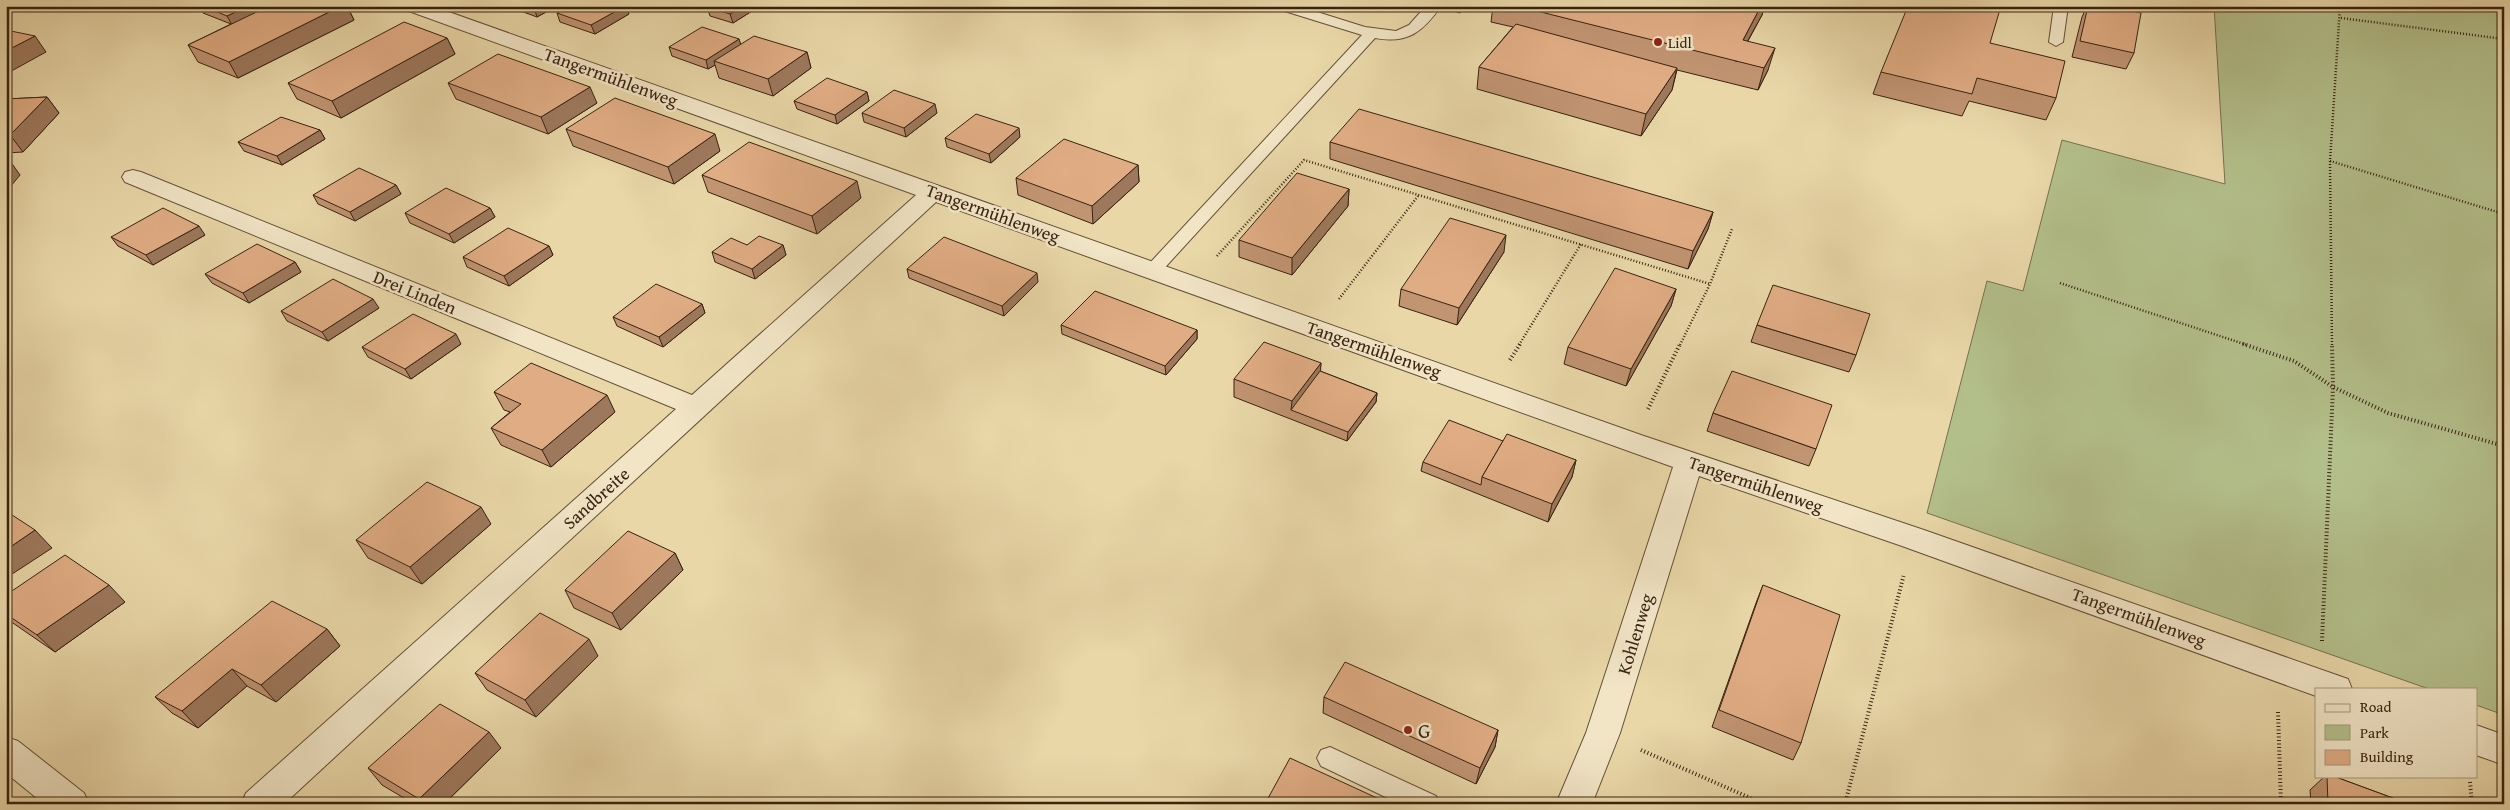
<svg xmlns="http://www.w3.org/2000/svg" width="2510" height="810" viewBox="0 0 2510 810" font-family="'Gentium Book Plus',serif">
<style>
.green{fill:#b3bf8a;stroke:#76714e}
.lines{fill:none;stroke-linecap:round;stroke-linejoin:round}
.lane-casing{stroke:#645037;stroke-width:2}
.street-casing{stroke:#645037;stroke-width:2}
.path-far1{stroke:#382311;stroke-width:2.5;stroke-dasharray:1 2;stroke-linecap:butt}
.path{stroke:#382311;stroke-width:4;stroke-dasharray:1 2.5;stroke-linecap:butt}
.lane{fill:#f1e5c6;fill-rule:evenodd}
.street{fill:#f1e5c6;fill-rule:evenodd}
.wall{fill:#c19472;stroke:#382311}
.shaded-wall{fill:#9d785c;stroke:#382311}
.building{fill:#e0ac84;stroke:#382311}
.poi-dot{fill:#8f2418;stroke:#f1e5c6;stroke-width:2}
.labels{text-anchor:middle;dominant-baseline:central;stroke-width:5;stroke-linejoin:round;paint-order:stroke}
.far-poi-label{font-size:15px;fill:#382311;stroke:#f1e5c6;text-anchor:start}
.street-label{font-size:18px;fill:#382311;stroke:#f1e5c6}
.near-poi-label{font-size:21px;fill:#382311;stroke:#f1e5c6;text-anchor:start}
</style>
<rect width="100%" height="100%" fill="#e9d7a8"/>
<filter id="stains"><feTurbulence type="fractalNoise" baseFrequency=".004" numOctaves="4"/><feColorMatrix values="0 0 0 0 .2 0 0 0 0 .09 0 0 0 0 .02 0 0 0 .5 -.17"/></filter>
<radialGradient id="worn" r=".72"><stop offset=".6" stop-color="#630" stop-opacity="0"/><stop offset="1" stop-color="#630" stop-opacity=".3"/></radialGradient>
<path class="green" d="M2214,6H2504V715L2476,705V689H2429L1927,513L1987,281L2023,291L2062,140L2225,184Z"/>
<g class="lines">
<g class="lane-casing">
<g id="lane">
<path d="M1276,6H1298L1365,27L1396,31L1409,25L1426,6H1441C1423,32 1408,44 1375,38L1159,274H1147L1144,270L1147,266L1362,35L1278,9Z"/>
<path d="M2054,6H2068L2063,42L2056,46L2049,42Z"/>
<path d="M1330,747L1436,796L1440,804H1400L1321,766L1317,758L1321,750Z"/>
</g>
</g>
<g class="street-casing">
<g id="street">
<path d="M403,6H432L1641,435L1924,530L2348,679L2352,689H2316V696L1902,546L1699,476L1620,733L1592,804H1556L1586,733L1673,467L936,202L284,804H241L246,793L676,409L125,182L122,177L125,172L133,170L141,172L692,395L916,195L406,10Z"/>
<path d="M2476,725L2504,735V765L2476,755Z"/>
<path d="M6,737L18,741L84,793L89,804H44L6,773Z"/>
</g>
</g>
<g class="path-far1">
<path d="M2341,18L2504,39"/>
<path d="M2330,161L2504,214"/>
<path d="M1217,256L1304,160L1710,284"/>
<path d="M2060,283L2247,345"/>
<path d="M1339,299L1418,196"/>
<path d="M1519,345L1581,244"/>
<path d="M1680,345L1710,284L1732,229"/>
<path d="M2332,345L2330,161L2340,6"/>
</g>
<g class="path">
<path d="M2243,344L2294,361L2333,387L2388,413L2504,446"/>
<path d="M1510,360L1520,344"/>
<path d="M1648,409L1680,344"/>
<path d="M2322,641L2333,387L2332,344"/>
<path d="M2278,712L2281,804"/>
<path d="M1641,750L1764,804"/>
<path d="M2470,782L2472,804"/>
<path d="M1845,804L1904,574"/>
</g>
<use href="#lane" class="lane"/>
<use href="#street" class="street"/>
</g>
<g class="wall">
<path d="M199,6H347L354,20L238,78L198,62L188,45L231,24L203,13Z"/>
<path d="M507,6H557L537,17Z"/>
<path d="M709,6H760L733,23L710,16L707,7Z"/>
<path d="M1366,6H1383L1380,10Z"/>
<path d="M1436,6H1466L1460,13Z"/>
<path d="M1493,6H1765L1762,15L1748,41L1768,70L1758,90L1677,70L1672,90L1641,136L1477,89L1479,67L1513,27L1491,22Z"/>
<path d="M2087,6H2111L2134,53L2126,69L2072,57L2082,17Z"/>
<path d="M557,13L629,14L595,34L560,22Z"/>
<path d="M447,38L455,54L341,118L297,99L288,83Z"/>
<path d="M739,39L740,44L807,52L811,68L773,96L719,78L715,65L708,69L672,56L669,47Z"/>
<path d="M1990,43L2056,98L2046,120L1969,101L1962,116L1873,94L1881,72Z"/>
<path d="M448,83L597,103L548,134L456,99Z"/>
<path d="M867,92L869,101L837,124L797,109L794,101Z"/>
<path d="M47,97L59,113L23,152L6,153V99Z"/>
<path d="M862,113H937L906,137L864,122Z"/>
<path d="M566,129L720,151L674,184L573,146Z"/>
<path d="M320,130L325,139L282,165L244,151L238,142Z"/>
<path d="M1020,137L991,163L947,147L945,138Z"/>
<path d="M1330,142L1713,212L1708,229L1688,269L1330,159Z"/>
<path d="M1138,165L1139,182L1093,224L1018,195L1016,178Z"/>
<path d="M702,175L861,198L817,234L708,192Z"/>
<path d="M396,185L401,194L355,221L318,204L313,195Z"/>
<path d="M1349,189L1348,206L1292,275L1239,257V240Z"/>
<path d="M490,208L495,217L454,243L410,223L405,213Z"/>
<path d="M205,235L153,265L118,246L111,237Z"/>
<path d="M747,245H783L786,255L755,279L715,262L712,252Z"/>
<path d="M549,246L553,255L509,286L467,267L463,257Z"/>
<path d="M1504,252L1457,325L1399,306L1401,289Z"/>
<path d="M295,262L301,272L249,303L212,283L205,274Z"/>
<path d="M907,269L1038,282L1004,316L909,278Z"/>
<path d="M1676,289L1671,306L1626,386L1564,364L1568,347Z"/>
<path d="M702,304L705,313L663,347L617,326L613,317Z"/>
<path d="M379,308L328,341L287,321L281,311Z"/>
<path d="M1061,325L1197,330V339L1166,375L1062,334Z"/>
<path d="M1757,325L1856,355L1849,372L1751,342Z"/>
<path d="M461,344L411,379L368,357L362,347Z"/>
<path d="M1321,363L1320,371L1377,393L1376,402L1347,441L1234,397V379Z"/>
<path d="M494,392L615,412L551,467L501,445L491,428L510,412L504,410Z"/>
<path d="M1713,413L1816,449L1809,466L1707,431Z"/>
<path d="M1503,441L1576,460L1572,477L1548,522L1421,471L1423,462Z"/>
<path d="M491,524L422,584L368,558L356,540Z"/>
<path d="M675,553L683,570L621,630L574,608L565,590Z"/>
<path d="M1763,585L1801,743L1793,760L1712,727L1756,603Z"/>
<path d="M6,595L125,602L55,652L10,621L6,617Z"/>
<path d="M327,629L340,646L276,702L247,686L198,728L172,713L155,697Z"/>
<path d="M598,656L536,717L487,690L475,673Z"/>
<path d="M1324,697L1498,730L1495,747L1476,784L1323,713Z"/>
<path d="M501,748L444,804H414L382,785L368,768Z"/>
<path d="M2325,776H2333L2409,804H2311L2310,790Z"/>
</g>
<g class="shaded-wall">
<path d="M248,6H271L232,25L227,16Z"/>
<path d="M341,6H347L354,20L238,78L229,62Z"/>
<path d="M538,6H557L537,17L534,8Z"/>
<path d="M625,6H626L629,14L595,34L591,25Z"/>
<path d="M743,6H760L733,23L730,14Z"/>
<path d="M1461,6H1466L1460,13Z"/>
<path d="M1761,6H1765L1762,15L1736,62L1743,40Z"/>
<path d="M35,36L46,52L6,74V51Z"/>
<path d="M447,38L455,54L341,118L332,101Z"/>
<path d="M739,39L742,48L714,61L715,65L708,69L706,60Z"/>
<path d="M1775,48L1768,70L1758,90L1764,68Z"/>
<path d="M807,52L811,68L773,96L768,79Z"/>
<path d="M1677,68L1672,90L1641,136L1646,114Z"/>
<path d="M590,87L597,103L548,134L541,117Z"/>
<path d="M867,92L869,101L837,124L835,115Z"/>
<path d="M47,97L59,113L23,152L10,135Z"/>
<path d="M935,104L937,113L906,137L904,128Z"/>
<path d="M1019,128L1020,137L991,163L989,154Z"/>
<path d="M320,130L325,139L282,165L277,156Z"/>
<path d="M715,134L720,151L674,184L668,167Z"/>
<path d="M8,158L20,175L6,192V159Z"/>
<path d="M1138,165L1139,182L1093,224L1092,206Z"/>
<path d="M857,181L861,198L817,234L812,216Z"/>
<path d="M396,185L401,194L355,221L350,212Z"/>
<path d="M1349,189L1348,206L1292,275V258Z"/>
<path d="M490,208L495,217L454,243L449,234Z"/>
<path d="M1713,212L1708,229L1688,269L1693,251Z"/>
<path d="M199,226L205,235L153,265L146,255Z"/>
<path d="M1506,235L1504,252L1457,325L1459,308Z"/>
<path d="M783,245L786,255L755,279L752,269Z"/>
<path d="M549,246L553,255L509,286L504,276Z"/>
<path d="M295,262L301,272L249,303L243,293Z"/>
<path d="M1037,273L1038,282L1004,316L1002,306Z"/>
<path d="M1676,289L1671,306L1626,386L1631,369Z"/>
<path d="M373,299L379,308L328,341L322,332Z"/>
<path d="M702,304L705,313L663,347L659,337Z"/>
<path d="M1197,330V339L1166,375L1165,366Z"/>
<path d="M456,334L461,344L411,379L405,369Z"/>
<path d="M1321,363L1320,380L1291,410L1292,401Z"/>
<path d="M1377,393L1376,402L1347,441L1348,432Z"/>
<path d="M607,395L615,412L551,467L542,450Z"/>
<path d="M1576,460L1572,477L1548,522L1552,504Z"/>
<path d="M481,507L491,524L422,584L410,567Z"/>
<path d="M35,530L52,548L6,578V550Z"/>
<path d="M675,553L683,570L621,630L612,613Z"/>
<path d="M109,585L125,602L55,652L37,635Z"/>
<path d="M327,629L340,646L276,702L261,685Z"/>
<path d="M589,639L598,656L536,717L525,700Z"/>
<path d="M232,669L247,686L198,728L182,711Z"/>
<path d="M1498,730L1495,747L1476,784L1480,768Z"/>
<path d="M489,732L501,748L444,804H423L419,799Z"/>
</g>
<g class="building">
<path d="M203,6H248L227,16Z"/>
<path d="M269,6H341L229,62L188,45Z"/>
<path d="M528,6H538L534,8Z"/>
<path d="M570,6H625L591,25L557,13Z"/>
<path d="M709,6H743L730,14L707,7Z"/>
<path d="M1517,6H1761L1743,40L1775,48L1764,68Z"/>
<path d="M1908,6H2001L1990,43L2065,61L2056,98L1977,78L1972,94L1881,72Z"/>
<path d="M2088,6H2111L2141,13L2134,53L2080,41Z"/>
<path d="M404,22L447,38L332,101L288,83Z"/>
<path d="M1516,24L1677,68L1646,114L1479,67Z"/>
<path d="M702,27L739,39L706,60L669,47Z"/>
<path d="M6,30L35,36L6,51Z"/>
<path d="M754,36L807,52L768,79L714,61Z"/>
<path d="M498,54L590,87L541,117L448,83Z"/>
<path d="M827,78L867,92L835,115L794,101Z"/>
<path d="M894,90L935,104L904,128L862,113Z"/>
<path d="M47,97L10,135H6V99Z"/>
<path d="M615,98L715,134L668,167L566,129Z"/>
<path d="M1359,109L1713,212L1693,251L1330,142Z"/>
<path d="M976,114L1019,128L989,154L945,138Z"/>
<path d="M281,117L320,130L277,156L238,142Z"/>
<path d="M1064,139L1138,165L1092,206L1016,178Z"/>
<path d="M749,142L857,181L812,216L702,175Z"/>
<path d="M359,168L396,185L350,212L313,195Z"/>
<path d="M1297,173L1349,189L1292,258L1239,240Z"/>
<path d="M446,188L490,208L449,234L405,213Z"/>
<path d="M163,208L199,226L146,255L111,237Z"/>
<path d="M1450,218L1506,235L1459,308L1401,289Z"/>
<path d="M508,228L549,246L504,276L463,257Z"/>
<path d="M759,236L783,245L752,269L712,252L731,238L747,245Z"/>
<path d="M944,237L1037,273L1002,306L907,269Z"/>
<path d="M257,244L295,262L243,293L205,274Z"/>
<path d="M1615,268L1676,289L1631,369L1568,347Z"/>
<path d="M333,279L373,299L322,332L281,311Z"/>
<path d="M656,284L702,304L659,337L613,317Z"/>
<path d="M1773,285L1870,314L1856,355L1757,325Z"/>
<path d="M1095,291L1197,330L1165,366L1061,325Z"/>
<path d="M413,314L456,334L405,369L362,347Z"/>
<path d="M1264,342L1321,363L1292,401L1234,379Z"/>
<path d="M531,363L607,395L542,450L491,428L521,404L494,392Z"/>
<path d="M1320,371L1377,393L1348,432L1291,410Z"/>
<path d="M1732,371L1832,405L1816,449L1713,413Z"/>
<path d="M1449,420L1503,441L1482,477L1481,485L1423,462Z"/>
<path d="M1507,434L1576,460L1552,504L1482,477Z"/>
<path d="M427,482L481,507L410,567L356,540Z"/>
<path d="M6,511L35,530L6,550Z"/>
<path d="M628,531L675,553L612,613L565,590Z"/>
<path d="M65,555L109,585L37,635L6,614V595Z"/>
<path d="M1763,585L1840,615L1801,743L1719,710Z"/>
<path d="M272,601L327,629L261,685L232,669L182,711L155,697Z"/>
<path d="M540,613L589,639L525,700L475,673Z"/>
<path d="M1345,662L1498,730L1480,768L1324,697Z"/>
<path d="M440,704L489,732L419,799L368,768Z"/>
<path d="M1290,758L1390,804H1270L1266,802Z"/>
<path d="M2327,776H2333L2409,804H2328Z"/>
<path d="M339,798L348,804H333Z"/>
</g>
<g class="poi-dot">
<circle cx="1658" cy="42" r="5"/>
<circle cx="1408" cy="730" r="5"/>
</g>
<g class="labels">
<g class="far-poi-label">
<text x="1668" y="42">Lidl</text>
</g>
<g class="street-label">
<text transform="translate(611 77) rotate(20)">Tangermühlenweg</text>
<text transform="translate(993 213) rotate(20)">Tangermühlenweg</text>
<text transform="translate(415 292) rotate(22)">Drei Linden</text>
<text transform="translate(1374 349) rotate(19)">Tangermühlenweg</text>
<text transform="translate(1756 484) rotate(19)">Tangermühlenweg</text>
<text transform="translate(596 498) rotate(-42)">Sandbreite</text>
<text transform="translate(2139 617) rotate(20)">Tangermühlenweg</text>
<text transform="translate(1635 634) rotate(-73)">Kohlenweg</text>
</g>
<g class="near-poi-label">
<text x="1418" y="730">G</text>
</g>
</g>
<rect width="2510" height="810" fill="none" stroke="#e9d7a8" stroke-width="25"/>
<rect x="8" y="8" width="2495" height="795" fill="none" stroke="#382311" stroke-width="2.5"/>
<rect x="12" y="12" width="2485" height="785" fill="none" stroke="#382311"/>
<rect x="2315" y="688" width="162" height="90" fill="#f1e5c6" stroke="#a7977e"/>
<rect x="2325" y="704" width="25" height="8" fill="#f1e5c6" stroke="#a7977e"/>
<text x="2360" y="712" font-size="15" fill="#382311">Road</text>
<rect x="2325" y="725" width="25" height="15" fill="#b3bf8a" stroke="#a7977e"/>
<text x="2360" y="738" font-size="15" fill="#382311">Park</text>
<rect x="2325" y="750" width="25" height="15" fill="#e0ac84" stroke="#a7977e"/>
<text x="2360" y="762" font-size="15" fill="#382311">Building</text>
<rect width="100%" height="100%" filter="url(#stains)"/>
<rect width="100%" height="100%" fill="url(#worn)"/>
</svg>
